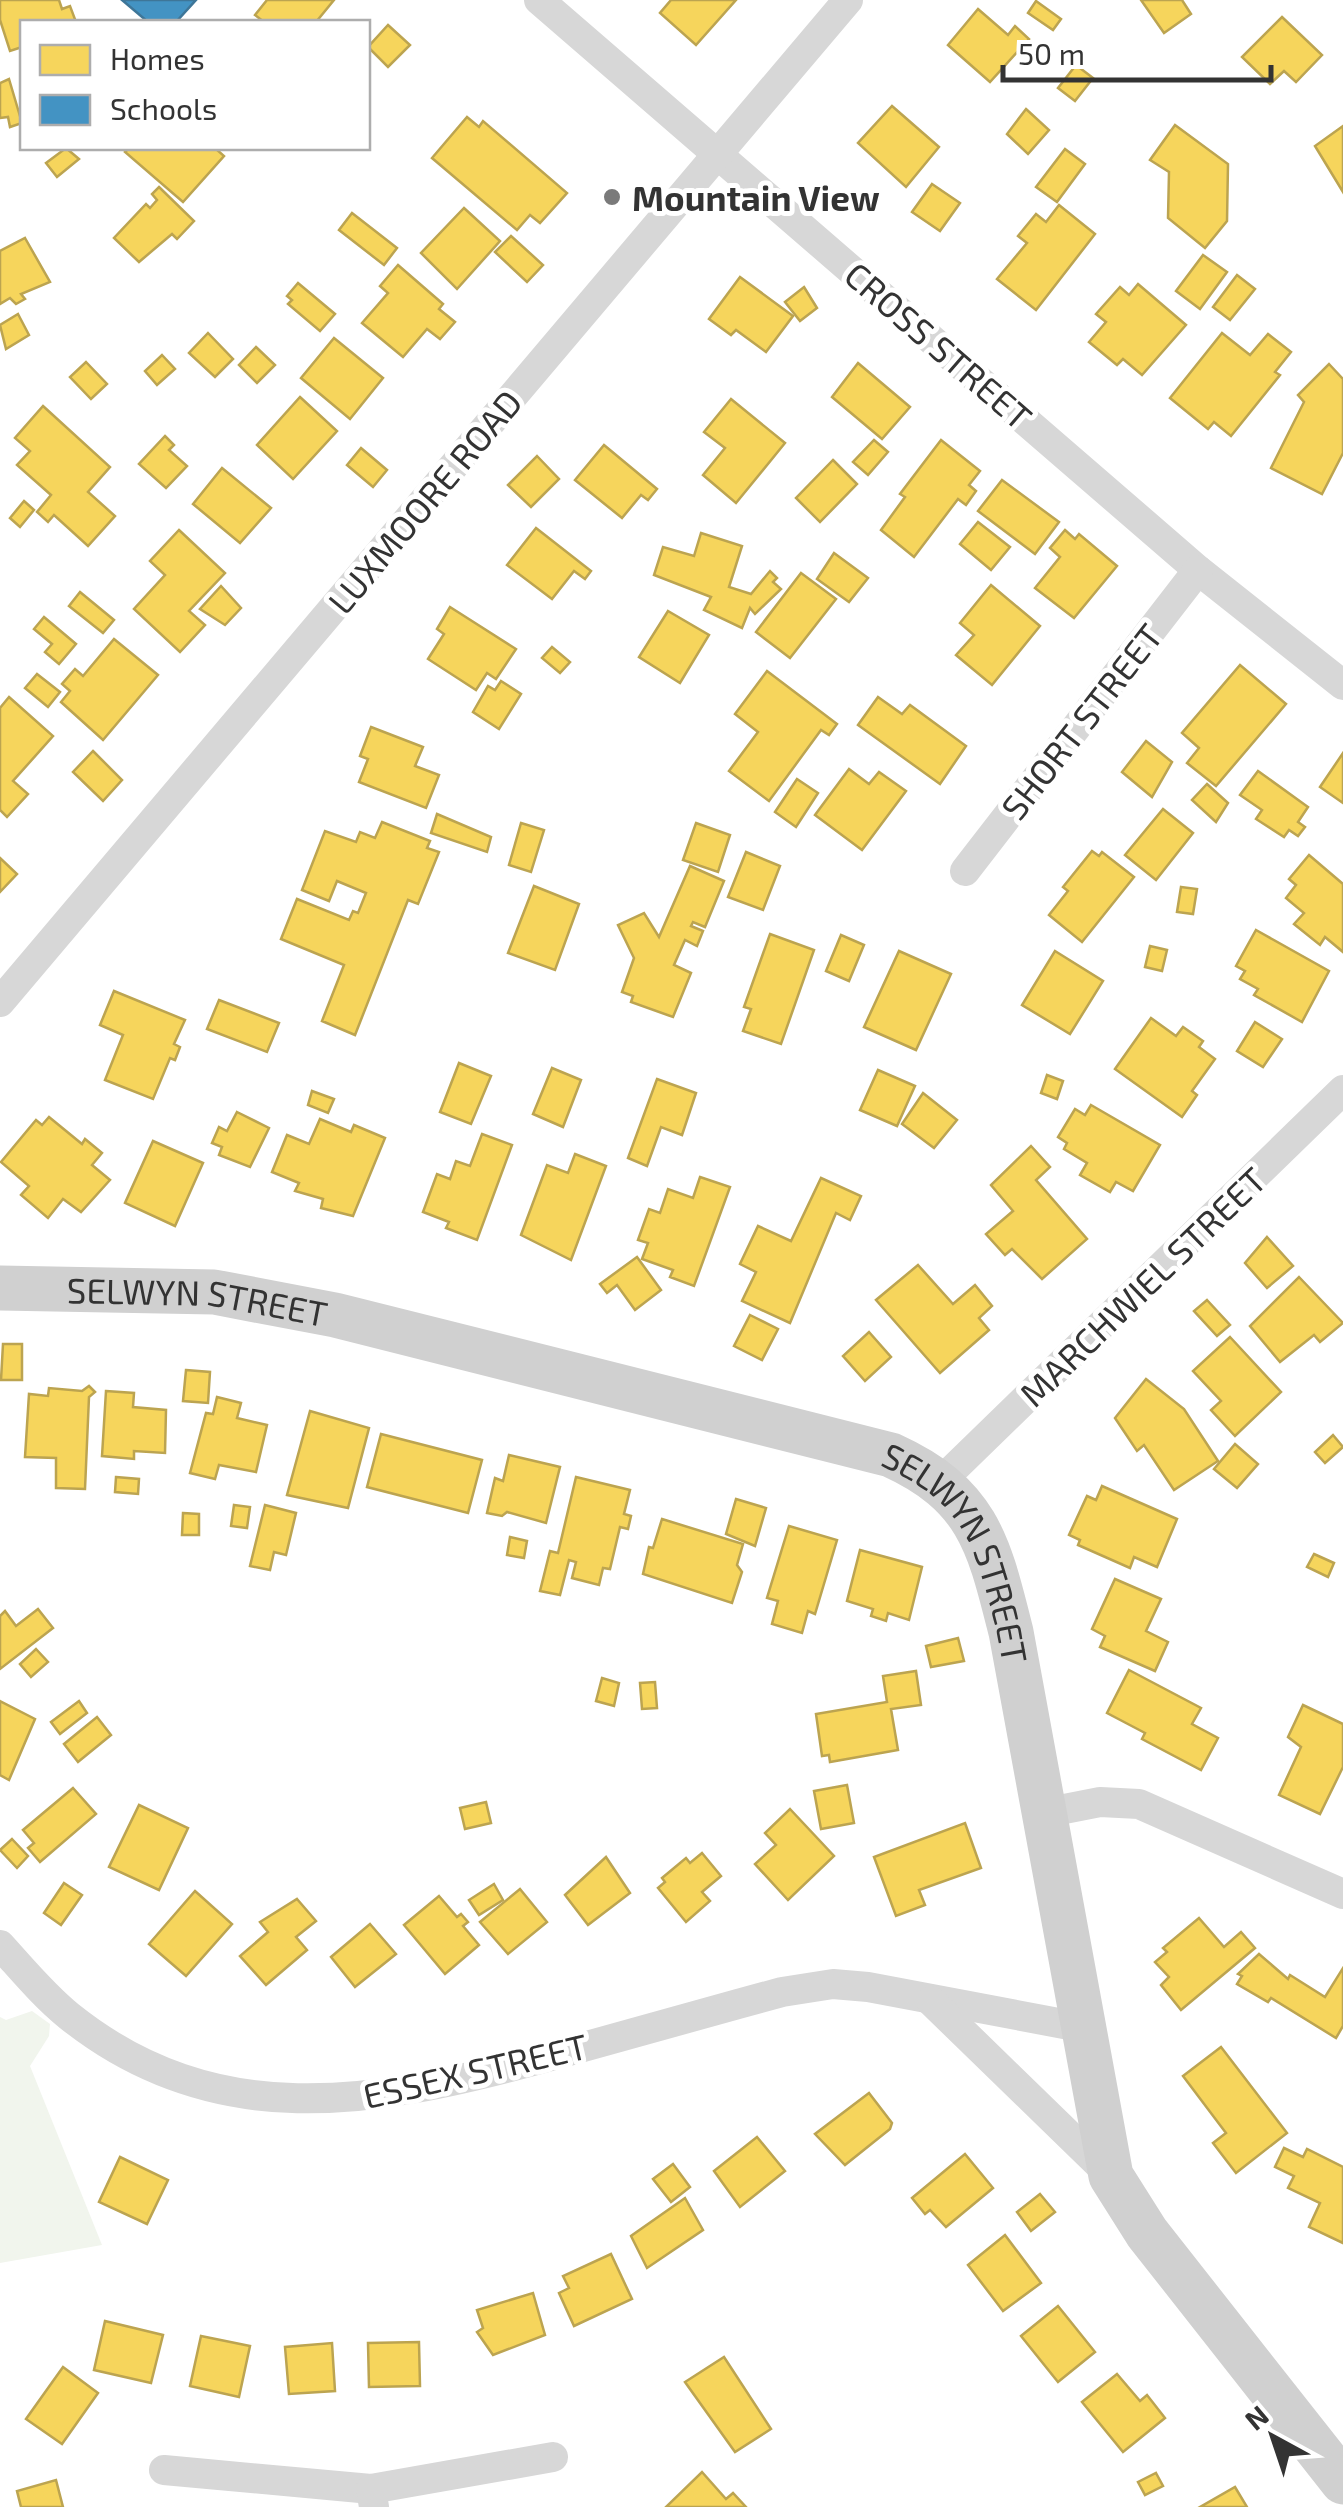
<svg xmlns="http://www.w3.org/2000/svg" width="1343" height="2507" viewBox="0 0 1343 2507" font-family="'Exo 2',sans-serif">
<style>
.green{fill:#f1f5ed}
.homes{fill:#f6d55c;stroke:#bca450;stroke-width:2.5}
.schools{fill:#4393c3;stroke:#3e7698;stroke-width:2.5}
.lines{fill:none;stroke-linecap:round;stroke-linejoin:round}
.street{stroke:#d7d7d7;stroke-width:30}
.secondary{stroke:#d0d0d0;stroke-width:45}
.poi-dot{fill:#7a7a7a;stroke:#fff;stroke-width:4}
.labels{text-anchor:middle;dominant-baseline:central;stroke-width:10;stroke-linejoin:round;paint-order:stroke}
.poi-label{font-size:35px;font-weight:bold;fill:#333;stroke:#fff;text-anchor:start}
.street-label{font-size:35px;fill:#333;stroke:#fff}
</style>
<rect width="100%" height="100%" fill="#fff"/>
<path class="green" d="M32,2011L50,2024L49,2036L30,2066L102,2245L0,2263V2017L6,2020Z"/>
<g class="homes">
<path d="M0,0H59L62,9L70,6L76,22H22V47L10,51L0,20Z"/>
<path d="M267,0H334L316,22H264L255,15Z"/>
<path d="M671,0H736L696,45L660,13Z"/>
<path d="M1141,0H1182L1191,14L1164,33Z"/>
<path d="M1036,1L1061,19L1053,30L1028,13Z"/>
<path d="M978,9L1008,35L1015,26L1029,39L990,82L948,45Z"/>
<path d="M1282,17L1322,55L1296,82L1284,71L1270,84L1242,57Z"/>
<path d="M388,25L410,45L388,67L368,47Z"/>
<path d="M1076,65L1093,78L1075,101L1058,88Z"/>
<path d="M9,79L22,123L10,127L8,117L0,118V83Z"/>
<path d="M892,106L939,147L906,187L858,143Z"/>
<path d="M1026,109L1049,130L1028,154L1007,134Z"/>
<path d="M467,117L479,127L483,121L567,193L540,223L530,215L517,230L432,158Z"/>
<path d="M1175,125L1228,164L1227,221L1205,248L1168,218L1169,172L1150,160Z"/>
<path d="M1343,126V192L1315,146Z"/>
<path d="M66,148L79,159L57,177L46,163Z"/>
<path d="M129,148H215L224,156L183,202L125,152Z"/>
<path d="M1065,149L1085,164L1057,202L1036,187Z"/>
<path d="M932,184L960,203L940,231L912,212Z"/>
<path d="M159,187L194,221L177,239L172,234L139,262L114,238L146,204L150,208L157,200L152,194Z"/>
<path d="M1059,205L1095,234L1036,310L997,279L1027,243L1018,236L1036,214L1046,222Z"/>
<path d="M464,208L500,241L457,289L421,253Z"/>
<path d="M352,213L397,248L384,265L339,230Z"/>
<path d="M511,236L543,265L527,282L495,252Z"/>
<path d="M25,238L50,282L21,294L25,299L16,304L10,298L0,304V251Z"/>
<path d="M1203,255L1227,272L1200,309L1176,291Z"/>
<path d="M398,265L443,304L439,309L455,322L440,339L427,329L403,357L362,323L388,293L380,286Z"/>
<path d="M1237,275L1255,289L1230,320L1213,307Z"/>
<path d="M740,277L793,316L766,352L736,330L731,335L709,319Z"/>
<path d="M298,283L335,314L320,331L288,304L292,300L287,296Z"/>
<path d="M1138,284L1186,325L1142,375L1123,359L1117,365L1089,342L1106,322L1096,314L1120,287L1129,295Z"/>
<path d="M804,287L817,308L800,321L785,302Z"/>
<path d="M18,314L29,335L6,349L0,325Z"/>
<path d="M208,333L233,359L215,377L189,353Z"/>
<path d="M1222,333L1250,355L1268,334L1291,352L1275,372L1280,375L1231,436L1214,422L1208,429L1170,398Z"/>
<path d="M334,338L383,378L350,419L301,378Z"/>
<path d="M256,347L275,365L257,383L239,365Z"/>
<path d="M162,355L175,369L157,385L145,371Z"/>
<path d="M86,362L107,384L91,399L70,377Z"/>
<path d="M858,363L910,407L882,439L832,397Z"/>
<path d="M1329,364L1343,379V453L1322,494L1271,468L1304,402L1298,395Z"/>
<path d="M300,397L337,431L293,479L257,445Z"/>
<path d="M731,399L785,443L736,503L703,475L725,448L704,432Z"/>
<path d="M43,406L110,467L88,492L115,516L88,546L54,515L48,522L37,512L51,495L17,465L30,451L15,438Z"/>
<path d="M165,436L174,445L169,450L187,466L166,488L139,464Z"/>
<path d="M874,440L888,452L868,475L853,462Z"/>
<path d="M941,440L980,471L969,485L976,491L966,505L958,499L914,557L881,530L905,497L900,494Z"/>
<path d="M604,445L657,489L648,500L641,495L622,518L575,480Z"/>
<path d="M361,448L387,470L373,487L347,465Z"/>
<path d="M537,456L559,479L531,507L508,485Z"/>
<path d="M833,460L857,484L820,522L796,498Z"/>
<path d="M222,468L271,508L240,543L193,504Z"/>
<path d="M1002,480L1059,522L1035,554L978,511Z"/>
<path d="M24,501L34,510L20,527L10,518Z"/>
<path d="M978,522L1010,547L991,570L960,544Z"/>
<path d="M536,528L591,571L585,579L574,571L552,599L507,565Z"/>
<path d="M179,530L225,573L189,611L205,625L180,652L134,609L165,575L150,561Z"/>
<path d="M1065,530L1075,539L1079,534L1117,566L1074,618L1035,588L1060,557L1050,548Z"/>
<path d="M701,533L742,546L729,587L751,594L770,571L777,578L773,582L781,589L755,614L750,608L742,628L704,610L711,597L654,575L663,547L694,556Z"/>
<path d="M834,553L868,578L849,602L817,579Z"/>
<path d="M801,573L836,599L790,658L756,632Z"/>
<path d="M991,585L1040,626L992,685L956,655L974,635L960,623Z"/>
<path d="M221,586L241,608L225,625L200,609Z"/>
<path d="M80,592L114,620L103,633L69,606Z"/>
<path d="M450,607L516,649L496,679L487,673L476,690L428,659L444,634L437,629Z"/>
<path d="M668,611L709,635L680,683L639,657Z"/>
<path d="M44,617L76,644L59,664L45,652L52,644L34,629Z"/>
<path d="M114,639L158,675L103,740L61,702L70,691L62,684L75,669L83,676Z"/>
<path d="M552,647L570,662L560,673L542,658Z"/>
<path d="M1240,665L1286,704L1216,786L1187,763L1199,748L1182,733Z"/>
<path d="M767,671L837,724L829,735L821,730L769,801L729,771L758,732L735,714Z"/>
<path d="M37,674L60,692L48,707L25,688Z"/>
<path d="M501,681L521,694L499,729L473,712L488,686L495,690Z"/>
<path d="M9,697L53,736L13,781L28,794L7,817L0,810V708Z"/>
<path d="M878,697L902,714L910,705L966,746L940,784L858,725Z"/>
<path d="M371,727L423,747L415,766L439,775L426,808L359,782L368,759L360,756Z"/>
<path d="M1146,741L1172,762L1152,797L1122,772Z"/>
<path d="M93,751L122,780L103,801L73,772Z"/>
<path d="M1343,753V803L1320,787Z"/>
<path d="M849,769L869,784L879,772L906,791L862,850L815,815Z"/>
<path d="M1258,771L1308,807L1298,822L1305,827L1298,836L1289,830L1284,837L1256,819L1262,810L1240,795Z"/>
<path d="M797,779L818,793L796,827L775,812Z"/>
<path d="M1207,784L1228,803L1216,822L1192,800Z"/>
<path d="M1163,809L1193,833L1156,880L1125,855Z"/>
<path d="M437,814L491,837L487,852L431,833Z"/>
<path d="M382,822L430,841L427,848L439,852L418,904L408,900L355,1035L322,1021L344,965L281,939L297,899L349,920L353,911L358,913L366,893L337,881L329,901L302,890L325,831L356,842L360,832L375,838Z"/>
<path d="M521,823L544,830L531,872L509,865Z"/>
<path d="M696,823L730,835L718,872L683,860Z"/>
<path d="M1092,851L1099,856L1102,852L1134,877L1082,942L1049,915L1068,891L1063,887Z"/>
<path d="M746,852L780,866L763,910L728,897Z"/>
<path d="M1309,855L1343,884V952L1325,937L1320,945L1294,924L1304,913L1286,898L1296,885L1289,879Z"/>
<path d="M0,858L17,874L0,892Z"/>
<path d="M690,866L724,881L705,927L693,922L691,926L703,931L697,946L685,940L674,965L691,973L673,1017L631,1002L633,996L622,992L634,958L618,925L644,913L659,937Z"/>
<path d="M534,886L579,904L555,970L508,953Z"/>
<path d="M1181,887L1197,889L1193,914L1177,912Z"/>
<path d="M1256,930L1329,971L1302,1022L1254,995L1258,989L1240,979L1245,971L1236,966Z"/>
<path d="M770,934L814,950L781,1044L743,1031L751,1009L744,1007Z"/>
<path d="M841,935L864,945L849,981L826,971Z"/>
<path d="M1150,946L1167,950L1162,971L1145,967Z"/>
<path d="M899,951L951,974L916,1050L864,1027Z"/>
<path d="M1055,951L1103,981L1070,1034L1022,1005Z"/>
<path d="M114,991L185,1020L174,1044L180,1047L175,1060L170,1058L153,1099L105,1080L123,1035L100,1025Z"/>
<path d="M219,1000L279,1023L267,1052L207,1029Z"/>
<path d="M1151,1018L1176,1036L1183,1027L1203,1041L1199,1047L1215,1059L1192,1091L1197,1095L1182,1117L1115,1069Z"/>
<path d="M1255,1022L1282,1039L1263,1067L1237,1051Z"/>
<path d="M459,1063L491,1076L471,1124L440,1112Z"/>
<path d="M552,1068L581,1080L563,1127L533,1114Z"/>
<path d="M878,1070L915,1086L897,1126L860,1110Z"/>
<path d="M1047,1075L1063,1081L1057,1099L1041,1093Z"/>
<path d="M657,1079L696,1093L682,1135L661,1127L647,1166L628,1158Z"/>
<path d="M312,1091L334,1099L328,1113L308,1105Z"/>
<path d="M923,1093L957,1120L934,1148L902,1124Z"/>
<path d="M1091,1105L1160,1145L1133,1191L1116,1182L1110,1192L1080,1175L1087,1163L1064,1149L1067,1143L1058,1137L1075,1109L1085,1115Z"/>
<path d="M237,1112L269,1128L250,1167L219,1155L222,1147L212,1143L219,1127L227,1131Z"/>
<path d="M49,1117L82,1144L85,1139L102,1153L92,1165L110,1180L81,1212L63,1199L48,1218L21,1195L29,1186L1,1162L36,1120L42,1125Z"/>
<path d="M320,1119L351,1132L354,1125L385,1138L353,1216L321,1208L323,1199L295,1191L299,1183L272,1172L287,1135L309,1144Z"/>
<path d="M482,1134L512,1145L477,1240L446,1228L449,1222L423,1212L437,1174L450,1179L456,1161L470,1166Z"/>
<path d="M153,1141L203,1163L175,1226L125,1203Z"/>
<path d="M1031,1146L1050,1167L1036,1180L1087,1239L1042,1279L1012,1249L1005,1255L986,1234L1013,1211L991,1185Z"/>
<path d="M575,1154L606,1166L571,1260L521,1235L547,1165L568,1173Z"/>
<path d="M700,1177L730,1187L694,1286L670,1277L673,1270L642,1259L648,1243L638,1240L649,1209L660,1213L668,1189L693,1198Z"/>
<path d="M821,1178L861,1196L850,1220L836,1213L790,1323L742,1301L756,1272L740,1264L758,1226L791,1241Z"/>
<path d="M1267,1237L1293,1266L1267,1288L1245,1263Z"/>
<path d="M637,1257L661,1290L635,1310L617,1285L607,1293L600,1284Z"/>
<path d="M918,1265L953,1304L975,1285L992,1306L979,1318L989,1330L940,1373L876,1300Z"/>
<path d="M1299,1277L1343,1323L1320,1342L1314,1335L1280,1362L1250,1326Z"/>
<path d="M1207,1300L1230,1325L1217,1336L1194,1311Z"/>
<path d="M750,1315L778,1329L762,1360L734,1346Z"/>
<path d="M869,1332L891,1357L865,1381L843,1356Z"/>
<path d="M1230,1337L1281,1392L1235,1436L1211,1410L1221,1401L1193,1371Z"/>
<path d="M3,1344H22V1380H1Z"/>
<path d="M186,1370L210,1372L208,1403L183,1401Z"/>
<path d="M1146,1379L1184,1409L1218,1461L1174,1490L1144,1445L1137,1451L1115,1418Z"/>
<path d="M89,1386L95,1392L89,1397L85,1489L56,1488V1458L25,1457L29,1394L48,1396L49,1388L82,1391Z"/>
<path d="M106,1391L134,1393L133,1407L166,1410L165,1453L134,1451V1459L102,1456Z"/>
<path d="M217,1397L241,1403L237,1418L267,1425L256,1472L219,1465L215,1479L190,1473L206,1413L213,1414Z"/>
<path d="M310,1411L369,1428L348,1508L287,1495Z"/>
<path d="M381,1434L482,1460L468,1513L367,1487Z"/>
<path d="M1333,1435L1343,1447L1325,1463L1315,1452Z"/>
<path d="M1235,1444L1258,1464L1237,1488L1214,1469Z"/>
<path d="M509,1455L560,1467L546,1523L507,1512L502,1516L487,1513L495,1478L503,1481Z"/>
<path d="M116,1477L139,1479L138,1494L115,1492Z"/>
<path d="M576,1477L630,1490L624,1514L631,1516L628,1529L620,1527L610,1569L603,1568L599,1585L572,1578L576,1562L569,1560L560,1595L540,1591L550,1551L558,1553Z"/>
<path d="M1102,1486L1177,1519L1157,1567L1134,1557L1130,1568L1078,1545L1080,1540L1069,1535L1087,1496L1096,1500Z"/>
<path d="M736,1499L766,1508L755,1546L726,1534Z"/>
<path d="M234,1505L250,1507L247,1528L231,1526Z"/>
<path d="M265,1505L296,1513L286,1555L274,1552L270,1570L250,1566Z"/>
<path d="M183,1513L199,1514V1535H182Z"/>
<path d="M662,1519L743,1544L737,1565L742,1572L732,1603L643,1574L649,1547L653,1548Z"/>
<path d="M789,1526L837,1540L815,1614L808,1611L802,1633L772,1624L778,1601L767,1598Z"/>
<path d="M510,1537L527,1541L524,1558L507,1555Z"/>
<path d="M860,1550L922,1567L909,1620L888,1613L886,1621L871,1616L873,1609L847,1601Z"/>
<path d="M1314,1554L1334,1563L1328,1577L1307,1567Z"/>
<path d="M1115,1579L1161,1599L1146,1631L1168,1642L1155,1671L1100,1647L1105,1636L1092,1629Z"/>
<path d="M38,1609L53,1628L0,1669V1616L5,1611L16,1626Z"/>
<path d="M958,1638L964,1661L931,1667L926,1646Z"/>
<path d="M36,1649L48,1662L31,1677L20,1664Z"/>
<path d="M1129,1670L1201,1708L1192,1724L1218,1738L1201,1770L1142,1739L1145,1733L1107,1713Z"/>
<path d="M916,1671L921,1705L891,1709L898,1750L830,1762L829,1755L822,1756L816,1714L887,1702L883,1676Z"/>
<path d="M602,1678L619,1683L614,1706L596,1701Z"/>
<path d="M655,1682L657,1708L642,1709L640,1683Z"/>
<path d="M0,1701L35,1719L9,1780L0,1775Z"/>
<path d="M79,1701L87,1713L60,1734L51,1722Z"/>
<path d="M1303,1705L1343,1724V1767L1320,1814L1279,1795L1301,1747L1288,1737Z"/>
<path d="M97,1717L111,1735L78,1762L64,1744Z"/>
<path d="M847,1785L854,1823L821,1829L814,1791Z"/>
<path d="M73,1788L96,1814L40,1862L28,1848L34,1843L23,1830Z"/>
<path d="M486,1802L491,1823L465,1829L460,1808Z"/>
<path d="M139,1805L188,1828L159,1890L109,1867Z"/>
<path d="M790,1809L834,1856L788,1900L755,1864L776,1845L765,1833Z"/>
<path d="M965,1823L981,1868L919,1890L925,1905L896,1916L874,1857Z"/>
<path d="M12,1839L28,1856L17,1868L0,1850Z"/>
<path d="M702,1853L721,1876L702,1892L710,1901L686,1922L658,1888L665,1882L662,1878L686,1858L690,1863Z"/>
<path d="M606,1857L630,1893L588,1925L565,1895Z"/>
<path d="M64,1883L82,1895L61,1925L44,1913Z"/>
<path d="M494,1884L503,1900L479,1915L469,1900Z"/>
<path d="M520,1889L547,1922L508,1954L480,1922Z"/>
<path d="M195,1891L232,1924L186,1976L149,1944Z"/>
<path d="M439,1896L457,1917L461,1914L468,1922L463,1926L479,1945L445,1974L404,1925Z"/>
<path d="M297,1899L316,1921L296,1937L307,1950L266,1985L240,1956L268,1932L260,1922Z"/>
<path d="M1199,1918L1224,1947L1241,1932L1255,1948L1181,2010L1161,1985L1169,1977L1155,1962L1167,1952L1163,1948Z"/>
<path d="M370,1924L396,1954L355,1987L331,1957Z"/>
<path d="M1259,1954L1288,1979L1290,1975L1325,1997L1343,1968V2026L1336,2038L1271,1998L1268,2002L1237,1984L1242,1976L1238,1974Z"/>
<path d="M1221,2047L1287,2133L1236,2173L1213,2143L1226,2133L1183,2076Z"/>
<path d="M869,2093L892,2123L890,2129L845,2165L815,2134Z"/>
<path d="M757,2137L785,2171L740,2207L714,2171Z"/>
<path d="M1284,2148L1303,2157L1307,2149L1343,2167V2243L1309,2227L1320,2203L1288,2188L1294,2176L1275,2167Z"/>
<path d="M965,2154L993,2188L946,2227L930,2210L925,2214L912,2198Z"/>
<path d="M120,2157L168,2180L147,2224L99,2202Z"/>
<path d="M673,2164L690,2187L671,2202L653,2179Z"/>
<path d="M1040,2194L1055,2212L1031,2231L1017,2212Z"/>
<path d="M685,2198L703,2230L647,2268L631,2236Z"/>
<path d="M1005,2235L1041,2283L1003,2311L968,2265Z"/>
<path d="M611,2254L632,2299L574,2326L559,2293L569,2288L563,2276Z"/>
<path d="M533,2293L545,2335L493,2355L477,2332L483,2328L477,2310Z"/>
<path d="M1058,2306L1095,2352L1058,2382L1021,2336Z"/>
<path d="M105,2321L163,2335L151,2383L94,2370Z"/>
<path d="M201,2336L250,2346L239,2397L190,2386Z"/>
<path d="M419,2342L420,2386L369,2387L368,2343Z"/>
<path d="M332,2343L335,2391L289,2394L285,2347Z"/>
<path d="M724,2357L771,2429L735,2452L685,2382Z"/>
<path d="M63,2367L98,2393L62,2444L26,2419Z"/>
<path d="M1117,2374L1140,2401L1147,2395L1165,2418L1123,2452L1082,2402Z"/>
<path d="M702,2472L726,2499L733,2493L746,2507H666Z"/>
<path d="M1156,2473L1163,2486L1145,2495L1138,2482Z"/>
<path d="M56,2480L63,2507H21L17,2491Z"/>
<path d="M1235,2487L1247,2507H1200Z"/>
</g>
<path class="schools" d="M122,0H196L176,22H148Z"/>
<g class="lines">
<g class="street">
<path d="M539,0L1198,570L1343,685"/>
<path d="M965,871L1198,570"/>
<path d="M0,1002L848,0"/>
<path d="M940,1482L1343,1090"/>
<path d="M1044,1813L1100,1802L1139,1804L1343,1894"/>
<path d="M0,1945C22,1969 43,1995 69,2016C215,2133 375,2104 540,2059C620,2037 701,2014 782,1992L833,1984L868,1987L1085,2028"/>
<path d="M931,2001L1111,2176"/>
<path d="M164,2470L371,2489"/>
<path d="M374,2507L371,2489L553,2457"/>
</g>
<path class="secondary" id="s1" d="M0,1288L214,1292L335,1315L891,1455C979,1495 989,1545 1011,1632L1111,2176L1147,2233L1343,2482"/>
</g>
<circle class="poi-dot" cx="612" cy="197" r="10"/>
<g class="labels">
<g class="poi-label">
<text x="632" y="197">Mountain View</text>
</g>
<g class="street-label">
<text transform="translate(939 345) rotate(41)">CROSS STREET</text>
<text transform="translate(424 501) rotate(-50)">LUXMOORE ROAD</text>
<text transform="translate(1081 721) rotate(-52)">SHORT STREET</text>
<text transform="translate(1142 1286) rotate(-44)">MARCHWIEL STREET</text>
<text stroke="none"><textPath href="#s1" startOffset="198">SELWYN STREET</textPath></text>
<text stroke="none"><textPath href="#s1" startOffset="1035">SELWYN STREET</textPath></text>
<text transform="translate(475 2070) rotate(-13)">ESSEX STREET</text>
</g>
</g>
<rect x="20" y="20" width="350" height="130" fill="#ffffff" stroke="#adadad" stroke-width="2.5"/>
<rect x="40" y="45" width="50" height="30" fill="#f6d55c" stroke="#adadad" stroke-width="2.5"/>
<text x="110" y="70" font-size="30" fill="#333333">Homes</text>
<rect x="40" y="95" width="50" height="30" fill="#4393c3" stroke="#adadad" stroke-width="2.5"/>
<text x="110" y="120" font-size="30" fill="#333333">Schools</text>
<g transform="translate(1273 2437) rotate(320)" stroke="#ffffff" stroke-width="8" paint-order="stroke">
<path d="M0-8L18 38L0 25L-18 38Z" fill="#333333"/>
<text y="-15" font-size="28" font-weight="bold" text-anchor="middle" fill="#333333">N</text>
</g>
<path d="M1003 65v15h268v-15" fill="none" stroke="#333333" stroke-width="5"/>
<text x="1018" y="65" font-size="30" fill="#333333" stroke="#ffffff" stroke-width="8" paint-order="stroke">50 m</text>
</svg>
